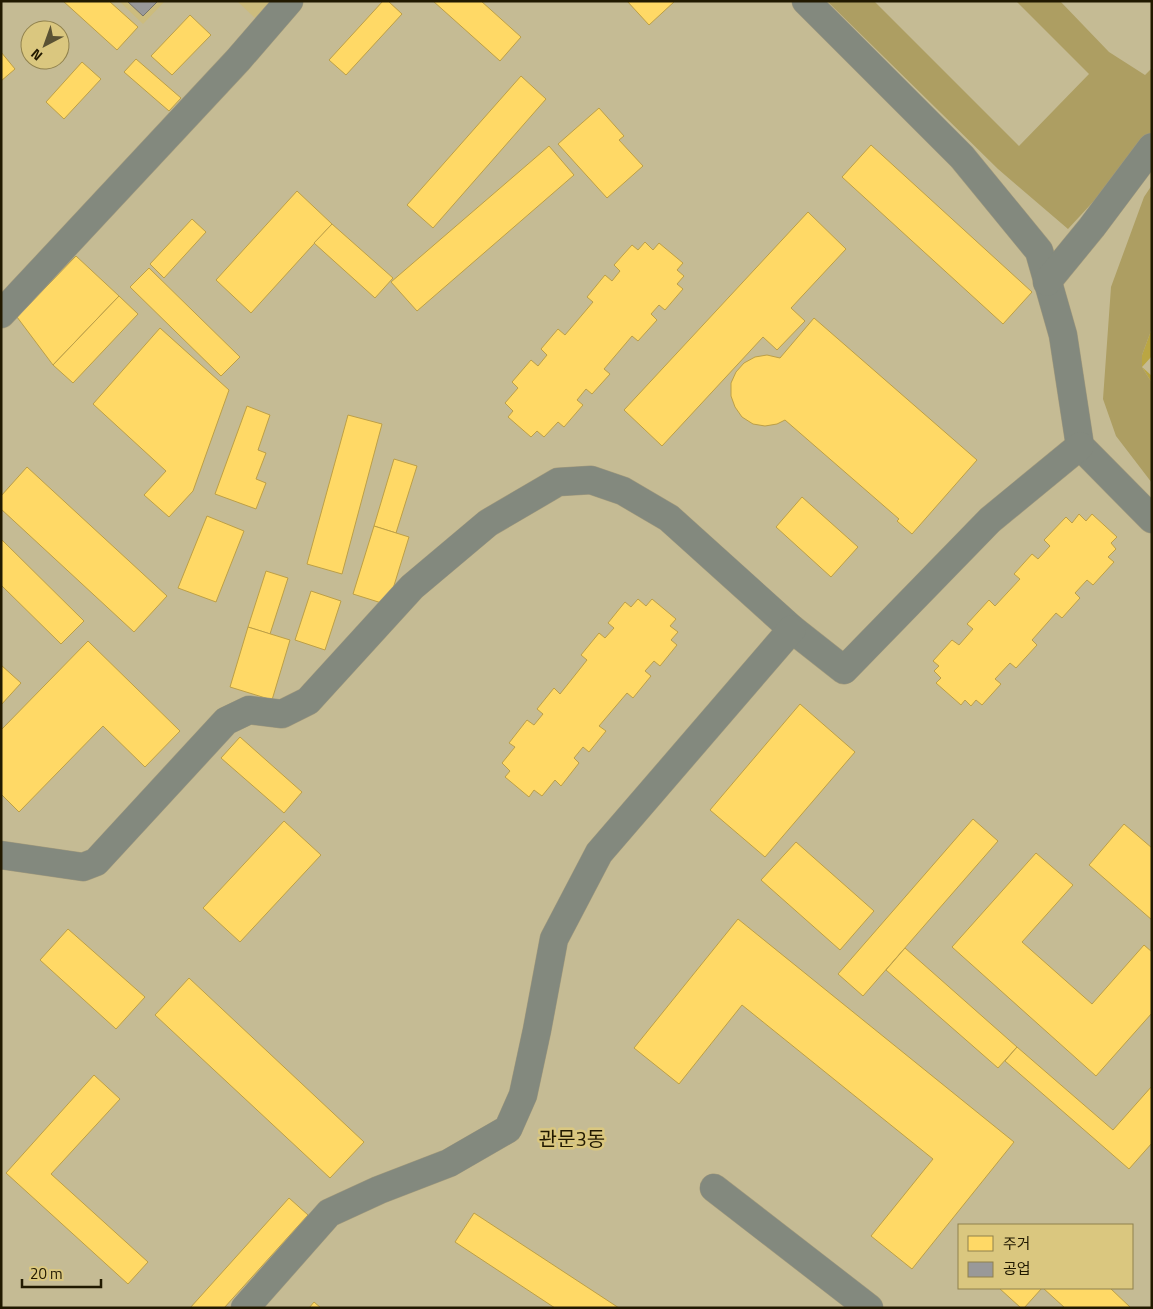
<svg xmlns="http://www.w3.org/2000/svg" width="1153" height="1309" viewBox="0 0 1153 1309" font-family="'Titillium Web','Noto Sans KR',sans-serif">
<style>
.built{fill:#ccbc7d}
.green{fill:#baa643}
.forest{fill:#ad9e62}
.homes{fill:#ffd966;stroke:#bc9f47}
.industry{fill:#999;stroke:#75736b}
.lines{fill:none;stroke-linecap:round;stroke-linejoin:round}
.minor-casing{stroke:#a39b7d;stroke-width:29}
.minor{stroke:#83897e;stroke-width:28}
.labels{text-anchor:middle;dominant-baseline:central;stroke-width:5;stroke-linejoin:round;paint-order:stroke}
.quarter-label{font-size:20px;fill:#211900;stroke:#dac77f}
</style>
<rect width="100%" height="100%" fill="#c5bb94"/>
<g class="built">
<path d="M119,1H165L143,24Z"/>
<path d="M237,1H271L255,18Z"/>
</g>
<path class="green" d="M1152,328V356L1142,367L1152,376V383L1142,367V355Z"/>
<g class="forest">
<path d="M827,1H874L1019,146L1089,74L1016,1H1060L1109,52L1145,75L1152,68V138L1068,229L998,169Z"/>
<path d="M1152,185V328L1142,355V367L1152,383V483L1116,436L1103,399L1111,287L1144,197Z"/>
</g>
<g class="homes">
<path d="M63,1H109L138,27L117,50Z"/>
<path d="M383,1H388L402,14L346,75L329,60Z"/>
<path d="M433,1H481L521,37L500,61Z"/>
<path d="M627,1H675L649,25Z"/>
<path d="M190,15L211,35L172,75L151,56Z"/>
<path d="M1,52L15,69L1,81Z"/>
<path d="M136,59L181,98L169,111L124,72Z"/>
<path d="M82,62L101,79L64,119L46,102Z"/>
<path d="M521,76L546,99L433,228L407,205Z"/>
<path d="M599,108L624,136L619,140L643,166L607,198L558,144Z"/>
<path d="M871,145L1032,292L1003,324L842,177Z"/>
<path d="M549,146L574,175L417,311L391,282Z"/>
<path d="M297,191L332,224L251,313L216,280Z"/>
<path d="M808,212L846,249L791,308L805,321L777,350L763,337L662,446L624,410Z"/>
<path d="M192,219L206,232L164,278L150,264Z"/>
<path d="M332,224L393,278L375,298L314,243Z"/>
<path d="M645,242L653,250L659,243L683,263L677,270L684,276L677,284L683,289L665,310L659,305L651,314L657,320L638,341L632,336L604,369L610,374L592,394L586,389L577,400L583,405L564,427L558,422L544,437L537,431L531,437L508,417L513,411L505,403L518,388L512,382L531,360L538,366L547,355L541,349L558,329L565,335L593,302L587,297L605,275L612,281L620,271L614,265L632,245L638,250Z"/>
<path d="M76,256L119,296L53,365L17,317Z"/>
<path d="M149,268L240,357L221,376L130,287Z"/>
<path d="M119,296L138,314L73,383L53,365Z"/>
<path d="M814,318L977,460L912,534L897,521L899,519L785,420L777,424L765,426L753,424L742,417L735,407L731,396V383L736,372L744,363L755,357L767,355L780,358Z"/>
<path d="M160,328L229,390L193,491L169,517L144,495L166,471L93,404Z"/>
<path d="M247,406L270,415L258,450L266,453L256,479L266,483L256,509L215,494Z"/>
<path d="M348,415L382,424L342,574L307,564Z"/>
<path d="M394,459L417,466L396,533L374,526Z"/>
<path d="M27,467L167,596L134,632L1,509V496Z"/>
<path d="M802,497L858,547L831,577L776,527Z"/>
<path d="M1079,514L1086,521L1092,514L1117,537L1111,543L1116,549L1108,557L1114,562L1093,585L1087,580L1075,593L1080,598L1062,618L1056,613L1032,640L1037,645L1016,668L1010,663L995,679L1001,684L982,705L976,700L971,706L965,700L961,705L936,683L941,678L934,671L939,666L933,661L952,640L959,645L973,629L967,624L989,600L995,606L1020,579L1014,574L1032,554L1038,559L1050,546L1044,540L1066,517L1072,523Z"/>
<path d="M207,516L244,531L216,602L178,588Z"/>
<path d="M374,526L409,537L388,605L353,594Z"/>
<path d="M1,539L84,621L61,644L1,585Z"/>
<path d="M266,571L288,578L270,634L248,627Z"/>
<path d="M311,591L341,601L325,650L295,640Z"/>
<path d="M638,599L646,606L652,599L676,619L670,626L678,632L671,640L677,645L660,666L654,661L645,671L651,676L633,698L627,693L599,726L606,731L589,752L583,747L574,758L579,763L561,786L555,780L542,796L534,790L529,797L505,777L510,771L502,763L515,747L509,743L527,720L534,725L543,714L537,709L554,688L560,694L587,660L581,655L599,633L605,638L614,628L608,623L625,602L631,607Z"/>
<path d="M248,627L290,640L272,700L230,687Z"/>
<path d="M88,641L180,731L145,767L103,726L19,812L1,794V730Z"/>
<path d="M1,665L21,683L1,705Z"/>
<path d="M800,704L855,752L765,857L710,810Z"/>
<path d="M240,737L302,792L284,813L221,758Z"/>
<path d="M973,819L998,841L863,996L838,974Z"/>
<path d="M284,821L321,855L240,942L203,908Z"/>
<path d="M1124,824L1152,848V920L1089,865Z"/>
<path d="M796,842L874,911L840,950L761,880Z"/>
<path d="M1036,853L1073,885L1022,942L1092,1004L1144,945L1152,952V1013L1096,1076L952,947Z"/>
<path d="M738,919L1014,1142L912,1269L871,1236L933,1159L742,1005L679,1084L634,1048Z"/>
<path d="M68,929L145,997L116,1029L40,960Z"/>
<path d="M905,948L1017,1047L998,1068L886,970Z"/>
<path d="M189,978L364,1142L330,1178L155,1015Z"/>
<path d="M1017,1047L1113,1130L1152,1086V1143L1129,1169L1005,1061Z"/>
<path d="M94,1075L120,1099L51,1174L148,1262L128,1284L6,1173Z"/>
<path d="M289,1198L308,1215L224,1308H190Z"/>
<path d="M474,1213L619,1308H555L455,1242Z"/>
<path d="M999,1288H1042L1024,1308H1021Z"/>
<path d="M1043,1288H1110L1131,1308H1065Z"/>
<path d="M314,1302L321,1308H309Z"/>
</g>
<path class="industry" d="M127,1H158L143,16Z"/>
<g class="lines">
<g class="minor-casing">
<g id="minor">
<path d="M806,1L962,157L1039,251L1063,335L1080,446L1152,519"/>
<path d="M1047,282L1092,227L1152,147"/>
<path d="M1,314L238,60L289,1"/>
<path d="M1,855L83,867L96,862L226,721L249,710L282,714L308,701L412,587L488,523L558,482L591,480L623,491L669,518L792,629L844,670L990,520L1080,446"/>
<path d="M714,1188L869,1308"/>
<path d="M245,1308L329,1213L379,1190L449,1163L508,1129L523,1095L537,1030L554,939L599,853L792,629"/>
</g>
</g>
<use href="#minor" class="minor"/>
</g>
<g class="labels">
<g class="quarter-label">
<text x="572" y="1138">관문3동</text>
</g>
</g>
<rect width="1153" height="1309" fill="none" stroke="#211900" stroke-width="5"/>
<rect x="958" y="1224" width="175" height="65" fill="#dac77f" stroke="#90814c"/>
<rect x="968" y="1236" width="25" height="15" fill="#ffd966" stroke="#90814c"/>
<text x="1003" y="1249" font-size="15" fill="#211900">주거</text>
<rect x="968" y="1262" width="25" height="15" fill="#999999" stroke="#90814c"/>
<text x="1003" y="1274" font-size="15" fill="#211900">공업</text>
<g transform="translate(45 45) rotate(221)"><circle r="24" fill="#dac77f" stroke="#90814c"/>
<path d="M0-4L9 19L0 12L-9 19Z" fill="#5a5234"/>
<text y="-8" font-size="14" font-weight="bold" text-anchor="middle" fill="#211900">N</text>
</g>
<path d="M22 1279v8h79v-8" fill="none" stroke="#211900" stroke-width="2.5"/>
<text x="30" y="1279" font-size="15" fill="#211900" stroke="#dac77f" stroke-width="4" paint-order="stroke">20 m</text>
</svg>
